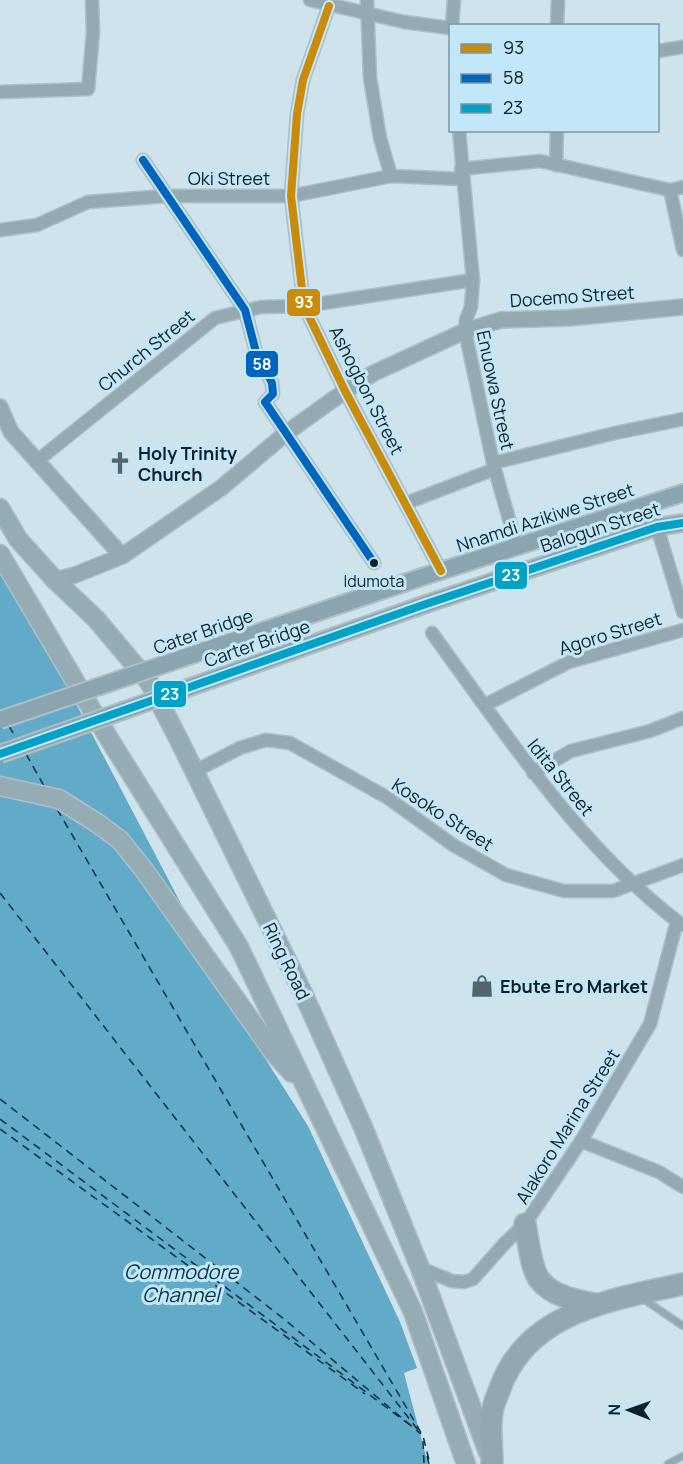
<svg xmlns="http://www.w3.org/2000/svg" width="683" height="1464" viewBox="0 0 683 1464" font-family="Manrope,sans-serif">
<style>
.water{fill:#61abc8}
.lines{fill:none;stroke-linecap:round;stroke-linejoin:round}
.ferry{stroke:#053141;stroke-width:1.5;stroke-dasharray:8 6;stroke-linecap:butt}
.service-casing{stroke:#afbfc6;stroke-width:9}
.minor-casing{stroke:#afbfc6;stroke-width:15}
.tertiary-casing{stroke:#afbfc6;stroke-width:18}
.secondary-casing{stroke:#afbfc6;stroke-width:20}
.primary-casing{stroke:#afbfc6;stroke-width:21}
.motorway-casing{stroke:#afbfc6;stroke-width:24}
.service{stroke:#94a9b2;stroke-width:6}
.minor{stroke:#94a9b2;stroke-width:12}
.tertiary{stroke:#94a9b2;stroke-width:15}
.secondary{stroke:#8aa5b0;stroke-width:16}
.primary{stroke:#95acb5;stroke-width:18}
.motorway{stroke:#93a7b0;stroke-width:21}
.secondary-bridge-casing{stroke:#afbfc6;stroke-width:20;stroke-linecap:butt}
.secondary-bridge{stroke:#8aa5b0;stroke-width:16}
.bus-1-casing{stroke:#c2e7f9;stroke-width:12}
.bus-2-casing{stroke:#c2e7f9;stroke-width:12}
.bus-3-casing{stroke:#c2e7f9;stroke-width:12}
.bus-1{stroke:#c98b08;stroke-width:8}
.bus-2{stroke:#0065bd;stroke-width:8}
.bus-3{stroke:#01a2c6;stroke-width:8}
.bus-dot{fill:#112026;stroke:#c2e7f9;stroke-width:2}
.labels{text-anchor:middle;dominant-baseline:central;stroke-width:6;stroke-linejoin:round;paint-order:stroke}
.bus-label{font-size:16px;fill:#112026;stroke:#c2e7f9}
.street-label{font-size:18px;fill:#112026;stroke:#c2e7f9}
.poi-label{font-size:18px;font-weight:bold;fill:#112026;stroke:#c2e7f9;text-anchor:start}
.water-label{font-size:20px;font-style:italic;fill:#053141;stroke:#c2e7f9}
.line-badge{stroke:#c2e7f9;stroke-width:2}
.badge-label{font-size:16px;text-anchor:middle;font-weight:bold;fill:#fff}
</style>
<rect width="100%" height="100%" fill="#cfe3ec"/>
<path class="water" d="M0,559L249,1033L308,1126L400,1322L417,1368L404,1373L428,1464H0Z"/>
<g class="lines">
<g class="ferry">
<path d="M9,726L17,740"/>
<path d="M26,754L44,786"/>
<path d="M57,809L423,1436L430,1464"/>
<path d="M0,893L418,1430"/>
<path d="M0,1099L284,1319L421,1434"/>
<path d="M0,1119L410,1425"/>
<path d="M0,1129L365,1394"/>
<path d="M423,1441L424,1464"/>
<path d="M427,1456L429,1464"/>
</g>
<g class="service-casing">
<g id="service">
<path d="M642,1298L683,1326"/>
<path d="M668,1464L683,1456"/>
</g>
</g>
<g class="minor-casing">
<g id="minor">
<path d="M310,0L404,22L450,28"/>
<path d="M367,0L370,78L380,138L391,176"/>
<path d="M329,6L303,80L297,114L291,196L304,306L345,391L441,571"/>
<path d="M452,26L454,0"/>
<path d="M557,26L558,0"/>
<path d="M658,51L683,47"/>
<path d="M0,92L88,89L93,32L92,0"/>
<path d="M459,130L473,280L471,307L466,320L465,331L493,463L517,547"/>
<path d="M143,160L245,310L256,352L272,383L273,394L265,402L374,563"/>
<path d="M556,165L557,130"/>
<path d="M461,169L540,161L670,190L683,187"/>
<path d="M670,190L683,250"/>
<path d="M0,230L37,225L88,202L166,196H291L391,176L462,179"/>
<path d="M37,461L215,318L261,307L304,306L473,280"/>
<path d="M493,463L615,433L683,419"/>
<path d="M406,503L495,469"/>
<path d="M657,527L683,612"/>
<path d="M432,633C508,737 578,846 682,925"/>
<path d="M485,705L569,662L683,630"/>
<path d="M195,771L240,748L266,740L290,743L388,798L453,845L506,875L564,891H613L683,865"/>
<path d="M533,773L571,751L650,731L683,718"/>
<path d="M581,1141L659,1172L683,1187"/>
<path d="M420,1268L452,1281L464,1282L473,1279L505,1243L525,1224L581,1141L650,1024L677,921"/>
</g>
</g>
<g class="tertiary-casing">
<g id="tertiary">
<path d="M0,407L11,432L122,556"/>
<path d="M55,580L75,575L122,556L221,488L285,434L345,391L374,373L465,331L501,320L568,318L683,307"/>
</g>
</g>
<g class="secondary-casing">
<g id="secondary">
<path d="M419,578L683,493"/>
<path d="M426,604L657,527L683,523"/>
</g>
</g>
<g class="primary-casing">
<g id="primary">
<path d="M0,508L18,539L55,580L96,619L149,682L179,740L303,993L363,1127L420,1268L488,1452"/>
<path d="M0,554L108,737L239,947L413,1312L466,1464"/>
<path d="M0,786L59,799L97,823L120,840L144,870L274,1053L292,1073"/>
</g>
</g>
<g class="motorway-casing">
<g id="motorway">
<path d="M525,1224C528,1239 531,1268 539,1279C551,1296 577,1301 595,1304"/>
<path d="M492,1463C492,1449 490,1435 491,1422C491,1411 495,1400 499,1391C526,1311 612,1300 683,1284"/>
</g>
</g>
<use href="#service" class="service"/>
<use href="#minor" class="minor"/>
<use href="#tertiary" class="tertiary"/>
<use href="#secondary" class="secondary"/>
<use href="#primary" class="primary"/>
<use href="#motorway" class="motorway"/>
<g class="secondary-bridge-casing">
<g id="secondary-bridge">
<path d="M0,720L419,578"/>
<path d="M0,754L426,604"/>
</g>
</g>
<use href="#secondary-bridge" class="secondary-bridge"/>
<g class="bus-1-casing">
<path id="bus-1" d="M329,6L303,80L297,114L291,196L304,306L345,391L441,571"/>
</g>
<g class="bus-2-casing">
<path id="bus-2" d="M143,160L245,310L256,352L272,383L273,394L265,402L374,563"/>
</g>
<g class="bus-3-casing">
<path id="bus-3" d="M0,754L426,604L657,527L683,523"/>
</g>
<use href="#bus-1" class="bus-1"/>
<use href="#bus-2" class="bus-2"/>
<use href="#bus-3" class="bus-3"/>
</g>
<defs>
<g id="church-bare" transform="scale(1.8)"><path d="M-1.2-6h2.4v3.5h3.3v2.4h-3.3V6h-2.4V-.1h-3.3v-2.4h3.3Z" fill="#54646b" stroke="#c2e7f9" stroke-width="2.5" paint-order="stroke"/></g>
<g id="shop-bare" transform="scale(1.8)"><path d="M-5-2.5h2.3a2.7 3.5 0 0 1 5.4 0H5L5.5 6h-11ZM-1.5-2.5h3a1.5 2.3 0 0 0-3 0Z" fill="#54646b" stroke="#c2e7f9" stroke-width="2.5" paint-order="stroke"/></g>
</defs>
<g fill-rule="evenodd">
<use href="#church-bare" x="120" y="463"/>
<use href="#shop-bare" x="482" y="986"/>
</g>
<circle class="bus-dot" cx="374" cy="563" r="5"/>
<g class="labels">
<g class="bus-label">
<text x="374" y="581">Idumota</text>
</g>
<g class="street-label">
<text x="229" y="178">Oki Street</text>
<text transform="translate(572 296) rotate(-4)">Docemo Street</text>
<text transform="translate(146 350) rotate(-39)">Church Street</text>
<text transform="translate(367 390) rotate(63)">Ashogbon Street</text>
<text transform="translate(496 390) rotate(78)">Enuowa Street</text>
<text transform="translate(545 517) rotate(-18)">Nnamdi Azikiwe Street</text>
<text transform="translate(600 527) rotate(-18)">Balogun Street</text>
<text transform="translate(203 631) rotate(-19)">Cater Bridge</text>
<text transform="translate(610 633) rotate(-17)">Agoro Street</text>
<text transform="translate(257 643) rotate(-19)">Carter Bridge</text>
<text transform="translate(561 777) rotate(51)">Idita Street</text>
<text transform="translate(443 814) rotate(33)">Kosoko Street</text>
<text transform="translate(287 961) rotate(64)">Ring Road</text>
<text transform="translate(567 1126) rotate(-58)">Alakoro Marina Street</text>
</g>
<g class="poi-label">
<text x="138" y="453">Holy Trinity<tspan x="138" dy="21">Church</tspan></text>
<text x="500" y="986">Ebute Ero Market</text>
</g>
<g class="water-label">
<text x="181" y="1271">Commodore<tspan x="181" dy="23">Channel</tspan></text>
</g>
</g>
<g class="line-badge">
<rect x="286" y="288" width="35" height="29" rx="6" fill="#c98b08"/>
<rect x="245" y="350" width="34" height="28" rx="6" fill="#0065bd"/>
<rect x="494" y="561" width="34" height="29" rx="6" fill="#01a2c6"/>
<rect x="153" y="680" width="34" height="28" rx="6" fill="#01a2c6"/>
</g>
<g class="badge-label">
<text x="304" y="308">93</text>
<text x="262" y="370">58</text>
<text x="511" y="581">23</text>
<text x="170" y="700">23</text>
</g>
<rect x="449" y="24" width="210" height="108" fill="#c2e7f9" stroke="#7b97a5" stroke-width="1.5"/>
<rect x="461" y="44" width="30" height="9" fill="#c98b08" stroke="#7b97a5" stroke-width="1.5"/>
<text x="503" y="54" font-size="18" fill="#112026">93</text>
<rect x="461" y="74" width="30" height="9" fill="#0065bd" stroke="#7b97a5" stroke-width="1.5"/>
<text x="503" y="84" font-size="18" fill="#112026">58</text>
<rect x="461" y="104" width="30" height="9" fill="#01a2c6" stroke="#7b97a5" stroke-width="1.5"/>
<text x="503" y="114" font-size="18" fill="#112026">23</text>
<g transform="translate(629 1410) rotate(271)" stroke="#c2e7f9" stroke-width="4.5" paint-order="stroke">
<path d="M0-4.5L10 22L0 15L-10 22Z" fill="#112026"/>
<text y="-9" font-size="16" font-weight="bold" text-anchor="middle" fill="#112026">N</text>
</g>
</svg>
